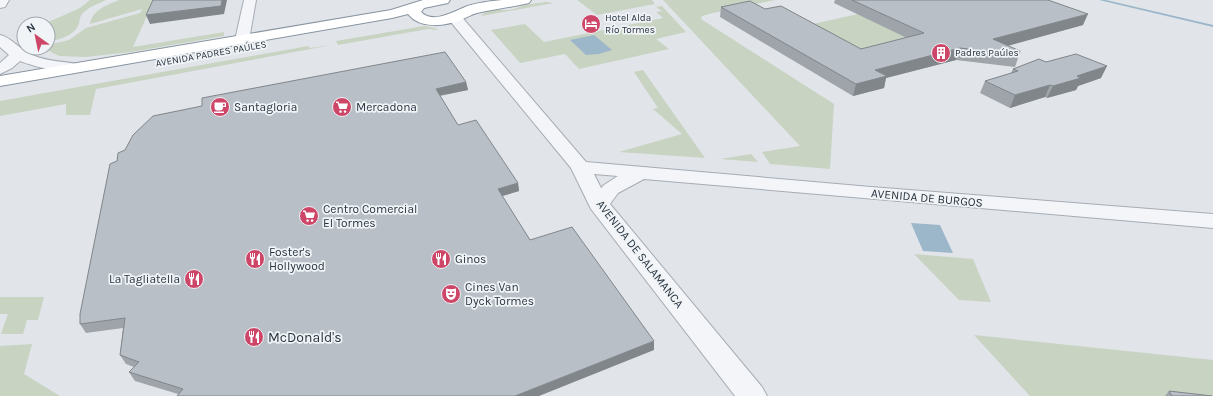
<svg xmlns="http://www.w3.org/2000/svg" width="1213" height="396" viewBox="0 0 1213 396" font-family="Karla,sans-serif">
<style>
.green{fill:#c8d3c2}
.water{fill:#9cb6ca}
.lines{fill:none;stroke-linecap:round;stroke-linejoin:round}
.stream{fill:#9cb6ca;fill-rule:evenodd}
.street-casing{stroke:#a6acb4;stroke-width:2}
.highway-casing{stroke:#8894a0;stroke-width:2}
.street{fill:#f4f5f8;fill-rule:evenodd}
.highway{fill:#fff;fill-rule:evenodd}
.wall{fill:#9ea4aa}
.shaded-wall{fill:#81868b}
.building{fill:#b8bfc6;stroke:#81868b}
.labels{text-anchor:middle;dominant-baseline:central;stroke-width:3.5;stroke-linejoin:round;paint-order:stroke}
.far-poi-label{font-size:10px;fill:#293441;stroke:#f0f4f7;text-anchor:start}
.far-street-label{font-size:10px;fill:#293441;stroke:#f0f4f7}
.poi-label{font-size:12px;fill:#293441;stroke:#f0f4f7;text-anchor:start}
.street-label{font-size:12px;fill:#293441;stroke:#f0f4f7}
.near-poi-label{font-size:14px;fill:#293441;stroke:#f0f4f7;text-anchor:start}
</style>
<rect width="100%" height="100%" fill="#e1e5ea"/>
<g class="green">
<path d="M90,0H106C98,4 88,7 82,14C79,18 80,22 78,26C73,36 58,40 48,42V24H44L80,8Z"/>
<path d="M119,0H154L133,47L224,32V36L131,52L86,57L59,56L43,48H48V45L69,40L86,28L140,13L142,9L90,24C92,10 107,5 119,0Z"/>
<path d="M577,0H652L655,4L597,15Z"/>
<path d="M663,0H775L713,13L702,16L701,19L834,104L830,169L770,164L762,152L800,146Z"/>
<path d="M546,2L554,3L481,16C490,6 506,13 517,8C523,5 537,3 546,2Z"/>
<path d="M662,6L686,32L656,39L669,49L579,69L565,54L520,63L491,30L525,24L544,42L663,18L656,12L662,11L656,7Z"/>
<path d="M858,14L921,44L859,60L799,27Z"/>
<path d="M424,26L435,28L438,30L428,29L338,45L336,41Z"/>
<path d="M332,45L96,89L90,115H66V104L0,116V101L308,46L310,48Z"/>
<path d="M643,70L705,158L619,152L682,134L653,109L658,108L634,72Z"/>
<path d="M751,154L758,162L720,159Z"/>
<path d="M914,254L973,259L991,302L959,300Z"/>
<path d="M0,297H44L38,320H27L23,334H1L8,314H0Z"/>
<path d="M974,335L1213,360V396H1030Z"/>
<path d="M32,344L24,374L60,396H0V346Z"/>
</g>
<g class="water">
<path d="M594,35L612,50L599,54L586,55L570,40Z"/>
<path d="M911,223L940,225L953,253L923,251Z"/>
</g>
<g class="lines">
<path class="stream" d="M1099,0H1106L1213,25V27Z"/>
<g class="street-casing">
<g id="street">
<path d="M0,0H9L5,7L0,8Z"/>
<path d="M244,0H256L249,40L247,43L242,44L237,43L235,40Z"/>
<path d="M455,14L460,15L586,162L871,187L1213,214V228L644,179L618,193L610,204L762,387L767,396H735L591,209L571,168L450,21L448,18L450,15ZM594,174L618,176L604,185L601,188Z"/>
<path d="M0,35C11,37 20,50 32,55C48,62 65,61 81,65L84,68L81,71C65,75 36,67 20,61L12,68L0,74V63L9,55L0,47Z"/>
</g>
</g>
<g class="highway-casing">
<path id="highway" d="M423,0H450L448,3L424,8L421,12C433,24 453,12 465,7C475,3 491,1 502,0C512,0 521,0 531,0L529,3C512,7 494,9 477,13C472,14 468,17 463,19C446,26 421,30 408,14L392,18L0,86V76L391,10Z"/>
</g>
<use href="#street" class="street"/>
<use href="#highway" class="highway"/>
</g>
<g class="wall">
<path d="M835,0H1048L1083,25L1007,46L1019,55L1015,67L956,60L886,78L884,88L853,96L720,17L721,7L765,9L861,49L907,38L834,3Z"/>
<path d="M1046,62L1101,78L1078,86L1076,90L1047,98L1045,97L1010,108L980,93L985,81L1011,73L1013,69Z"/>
<path d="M466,82L468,90L440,96L458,125L518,183L519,191L502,196L530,240L654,350L178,394L135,381L129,372L134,367L126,364L120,355L123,328L86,333L80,324L117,161L125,150Z"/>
<path d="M1169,391L1212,396H1165Z"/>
</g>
<g class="shaded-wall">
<path d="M222,0H227L224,14L150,24L146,15Z"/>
<path d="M1088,14L1083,25L989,51L993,39Z"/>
<path d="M960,48L956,60L886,78L884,88L853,96L856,84L875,70Z"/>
<path d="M1107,66L1101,78L1078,86L1076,90L1047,98L1053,86L1077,76Z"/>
<path d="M466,82L468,90L437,96L436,89Z"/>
<path d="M1050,85L1045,97L1010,108L1015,95Z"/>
<path d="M518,183L519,191L499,197L498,189Z"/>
<path d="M654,341V350L539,396H515Z"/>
</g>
<g class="building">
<path d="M153,0H222L221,6L146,15Z"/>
<path d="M852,0H1048L1088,14L993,39L1020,51L1019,55L960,48L875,70L887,76L856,84L721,7L750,1L765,9L781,6L861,49L924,33Z"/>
<path d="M445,52L466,82L436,89L458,125L476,120L518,183L498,189L530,240L572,227L654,341L515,396H177L183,389L129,372L139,362L120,355L125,318L80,324V314L110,164L117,161L118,153L125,150L133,135L153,116L202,106V98Z"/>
<path d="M1076,54L1107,66L1077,76L1081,78L1053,86L1050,85L1015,95L985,81L1018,71L1013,69L1039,59L1046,62Z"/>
<path d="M1169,391L1212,396H1172Z"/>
</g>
<defs>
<g id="hotel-disc" transform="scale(1)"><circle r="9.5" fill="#ce4667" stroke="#f0f4f7"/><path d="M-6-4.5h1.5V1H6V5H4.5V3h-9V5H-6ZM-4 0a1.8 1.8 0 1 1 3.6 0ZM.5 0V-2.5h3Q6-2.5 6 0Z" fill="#fff"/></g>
<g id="building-disc" transform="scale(1)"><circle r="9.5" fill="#ce4667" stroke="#f0f4f7"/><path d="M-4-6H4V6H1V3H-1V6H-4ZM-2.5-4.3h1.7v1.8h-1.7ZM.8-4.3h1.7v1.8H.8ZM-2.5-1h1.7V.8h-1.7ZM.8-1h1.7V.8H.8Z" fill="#fff"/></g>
<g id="cafe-disc" transform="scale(1)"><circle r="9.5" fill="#ce4667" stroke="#f0f4f7"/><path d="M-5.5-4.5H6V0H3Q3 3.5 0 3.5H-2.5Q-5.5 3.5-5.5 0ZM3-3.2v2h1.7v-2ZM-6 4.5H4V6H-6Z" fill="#fff"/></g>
<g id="supermarket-disc" transform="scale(1)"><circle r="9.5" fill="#ce4667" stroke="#f0f4f7"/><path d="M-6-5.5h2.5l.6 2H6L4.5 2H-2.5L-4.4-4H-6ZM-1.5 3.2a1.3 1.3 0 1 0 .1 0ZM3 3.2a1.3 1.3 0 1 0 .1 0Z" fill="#fff"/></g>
<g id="restaurant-disc" transform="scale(1)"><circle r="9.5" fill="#ce4667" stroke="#f0f4f7"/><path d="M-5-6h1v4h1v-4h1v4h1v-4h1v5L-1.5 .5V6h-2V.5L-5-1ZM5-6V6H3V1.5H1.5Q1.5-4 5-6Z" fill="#fff"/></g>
<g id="theatre-disc" transform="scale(1)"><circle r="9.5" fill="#ce4667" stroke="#f0f4f7"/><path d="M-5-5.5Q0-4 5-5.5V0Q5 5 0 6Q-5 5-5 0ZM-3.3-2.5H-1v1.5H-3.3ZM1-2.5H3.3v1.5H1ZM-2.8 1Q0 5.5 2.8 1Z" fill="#fff"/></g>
</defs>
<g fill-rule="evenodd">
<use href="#hotel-disc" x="591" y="24"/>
<use href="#building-disc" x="941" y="53"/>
<use href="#cafe-disc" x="220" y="107"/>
<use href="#supermarket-disc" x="342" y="107"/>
<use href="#supermarket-disc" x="309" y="216"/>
<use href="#restaurant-disc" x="255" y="259"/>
<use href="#restaurant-disc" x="441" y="259"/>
<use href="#restaurant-disc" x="194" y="279"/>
<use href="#theatre-disc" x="451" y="294"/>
<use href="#restaurant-disc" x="254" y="337"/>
</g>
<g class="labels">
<g class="far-poi-label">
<text x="605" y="18">Hotel Alda<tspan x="605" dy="12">Río Tormes</tspan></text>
<text x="955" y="53">Padres Paúles</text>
</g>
<g class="far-street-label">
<text transform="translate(211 54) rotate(-10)">AVENIDA PADRES PAÚLES</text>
</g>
<g class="poi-label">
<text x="234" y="107">Santagloria</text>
<text x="356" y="107">Mercadona</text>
<text x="323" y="209">Centro Comercial<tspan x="323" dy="14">El Tormes</tspan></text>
<text x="269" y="252">Foster's<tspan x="269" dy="14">Hollywood</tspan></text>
<text x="455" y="259">Ginos</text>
<text x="180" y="279" text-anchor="end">La Tagliatella</text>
<text x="465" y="287">Cines Van<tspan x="465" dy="14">Dyck Tormes</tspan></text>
</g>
<g class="street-label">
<text transform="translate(927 198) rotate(5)">AVENIDA DE BURGOS</text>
<text transform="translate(640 254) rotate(52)">AVENIDA DE SALAMANCA</text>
</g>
<g class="near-poi-label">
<text x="268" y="337">McDonald's</text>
</g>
</g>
<g transform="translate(36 36) rotate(327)"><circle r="19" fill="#f0f4f7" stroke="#a0a7ae"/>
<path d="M0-3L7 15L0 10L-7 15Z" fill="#ce4667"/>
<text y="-6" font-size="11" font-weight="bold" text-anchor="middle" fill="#293441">N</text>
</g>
</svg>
